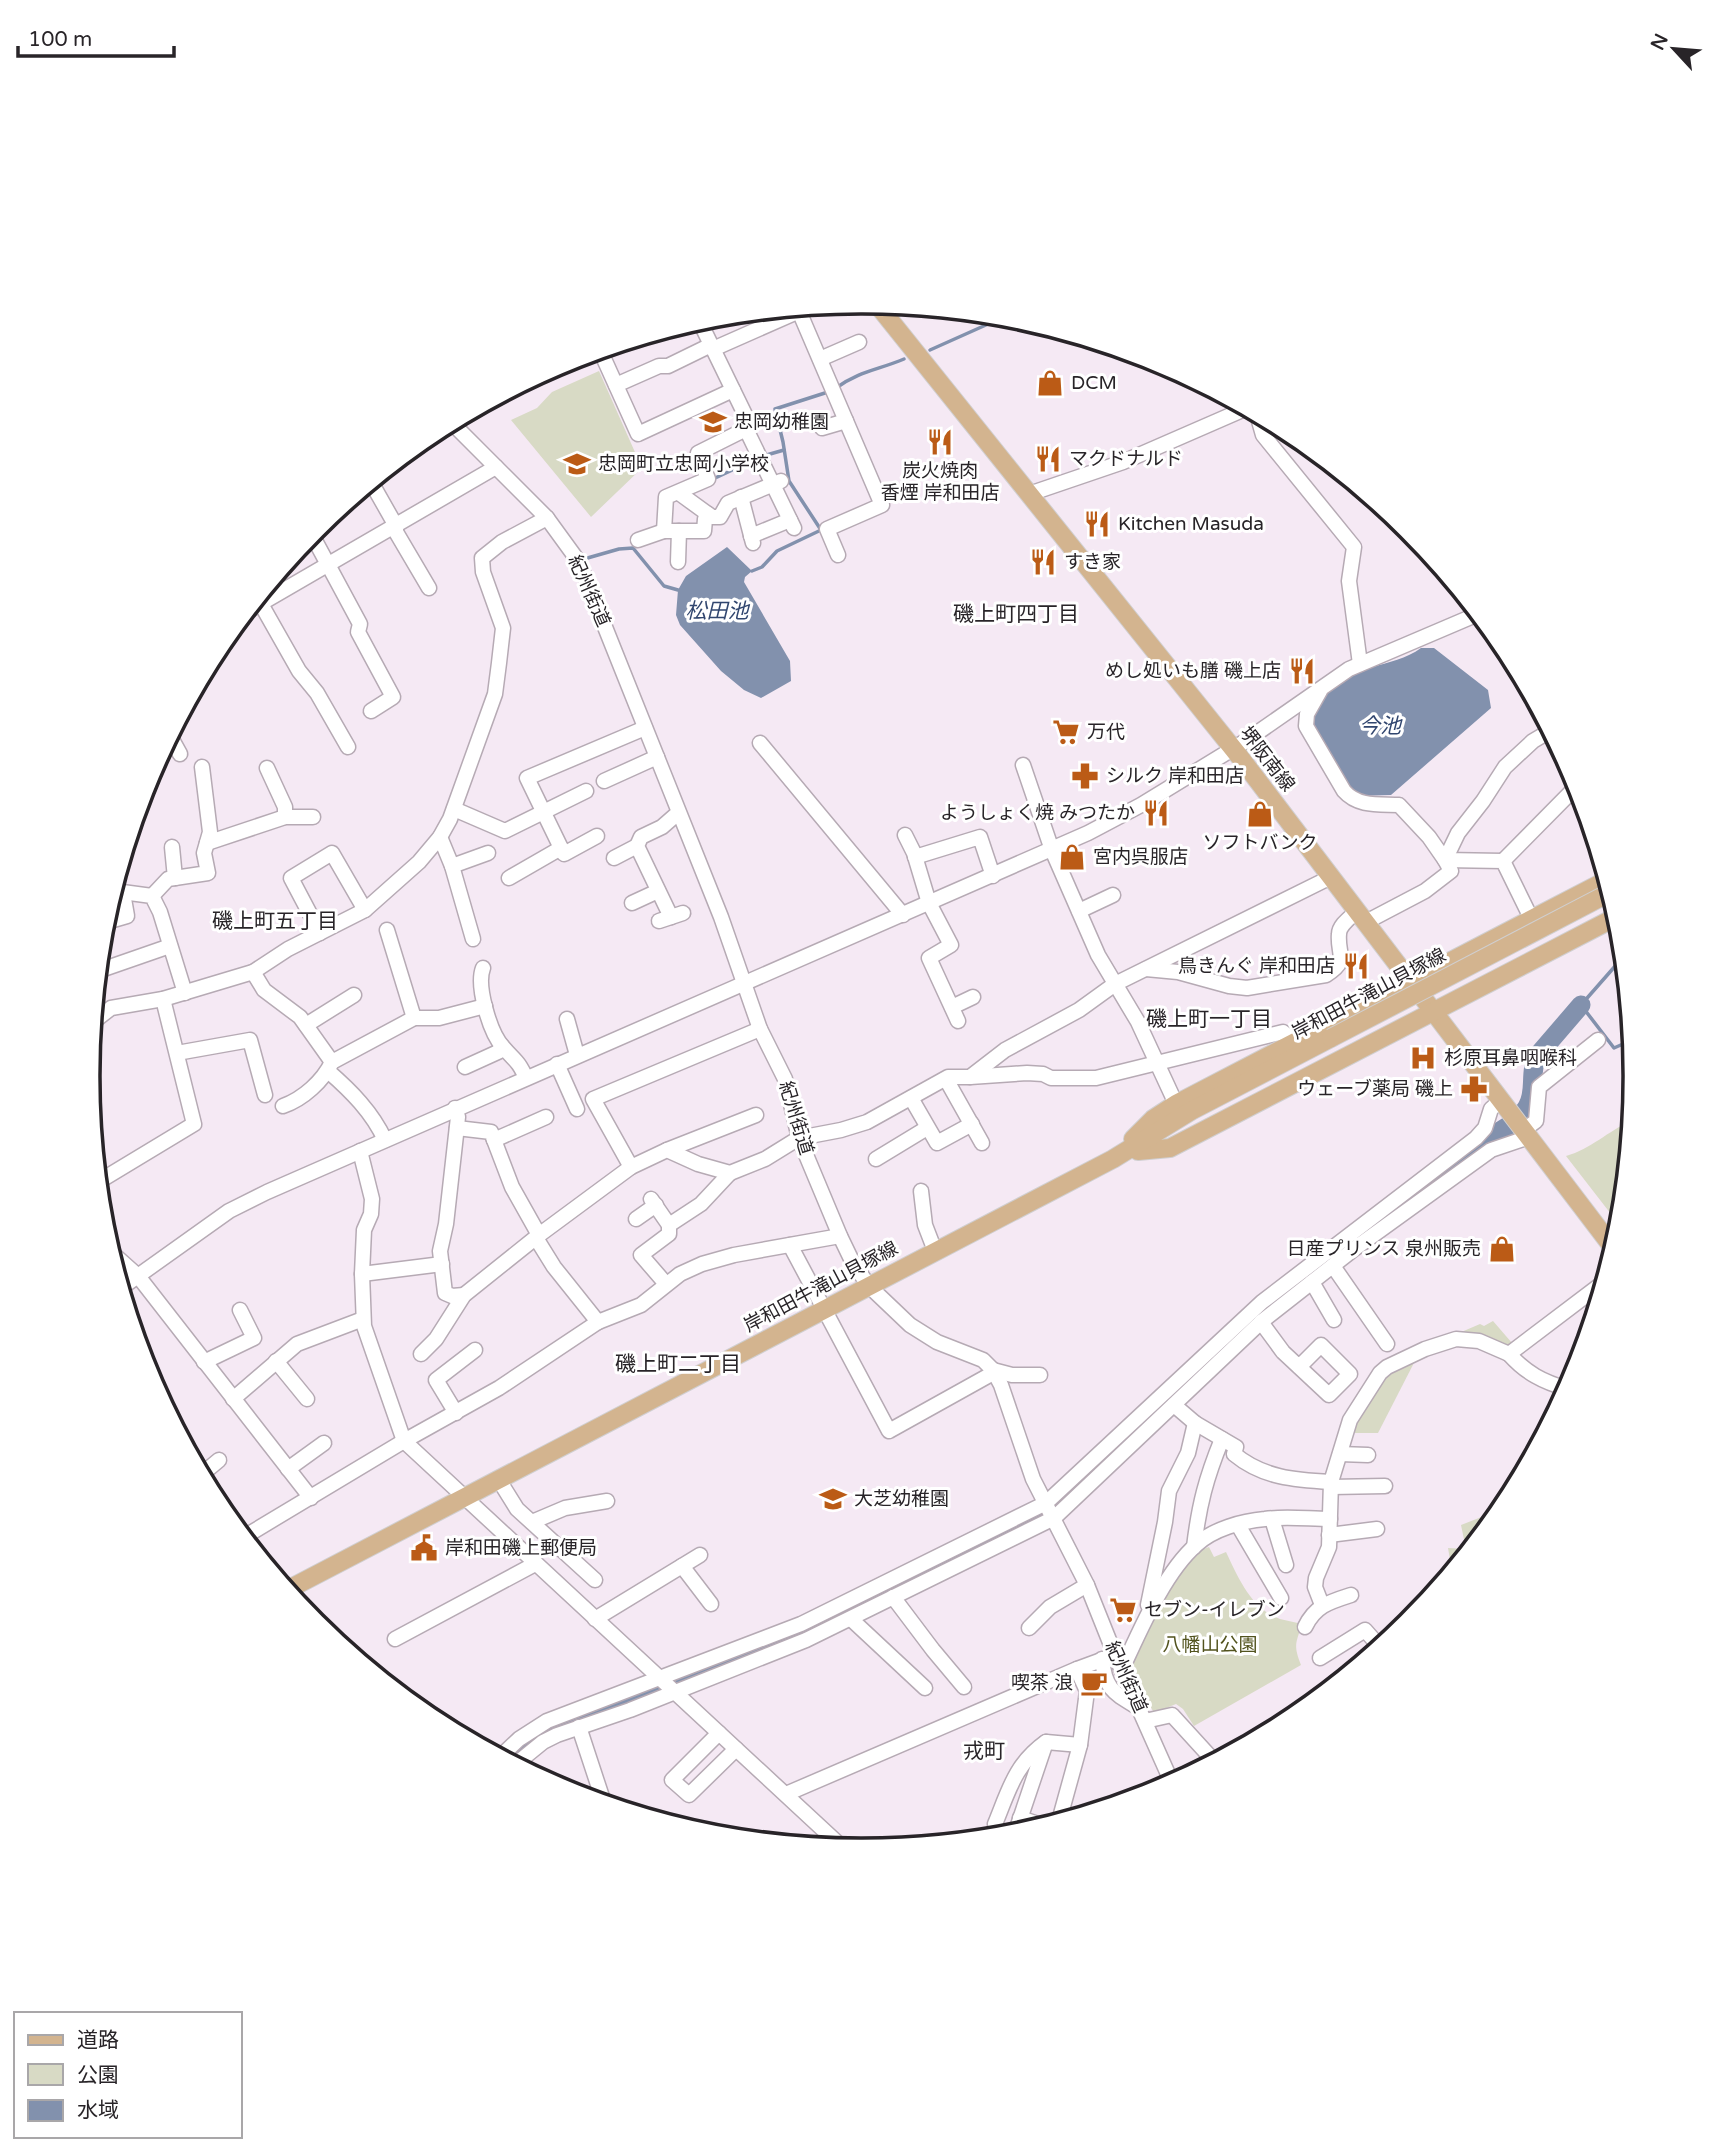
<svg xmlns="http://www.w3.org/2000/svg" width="1723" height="2152" viewBox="0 0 1723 2152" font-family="'Varela Round','Noto Sans JP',sans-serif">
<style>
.green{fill:#d8dac5}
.water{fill:#8291ad}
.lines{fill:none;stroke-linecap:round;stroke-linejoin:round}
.stream{stroke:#8291ad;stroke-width:3.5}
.river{stroke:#8291ad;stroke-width:19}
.minor-casing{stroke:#b6aab4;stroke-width:17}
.major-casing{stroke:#d0cfd0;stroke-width:20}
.minor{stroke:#fff;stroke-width:14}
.major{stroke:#d3b48f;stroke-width:18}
.major-bridge-casing{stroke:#d0cfd0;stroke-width:20;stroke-linecap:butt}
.major-bridge{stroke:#d3b48f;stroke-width:18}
.labels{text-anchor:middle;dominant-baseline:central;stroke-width:6;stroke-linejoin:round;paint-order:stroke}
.poi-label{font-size:19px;fill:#282428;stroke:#fff;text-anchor:start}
.street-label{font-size:19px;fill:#282428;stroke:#fff}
.park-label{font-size:19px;fill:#52531e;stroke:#fff}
.water-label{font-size:21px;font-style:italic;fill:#31466f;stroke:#fff}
.neighbourhood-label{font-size:21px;fill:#282428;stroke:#fff}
.rim{fill:none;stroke:#282428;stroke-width:3.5}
</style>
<rect width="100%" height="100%" fill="#f5e9f4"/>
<g class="green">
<path d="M599,371L642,468L591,517L511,420L537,408L552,392Z"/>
<path d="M1631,1121L1621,1227L1566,1156C1591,1149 1608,1131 1631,1121Z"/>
<path d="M1493,1321L1512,1343L1495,1355L1459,1333L1480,1324L1484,1326Z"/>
<path d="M1418,1355L1378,1433H1349L1381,1376Z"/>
<path d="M1502,1509L1452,1571L1448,1548L1466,1549L1461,1525Z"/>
<path d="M1209,1547L1214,1557L1226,1552C1238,1577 1251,1609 1280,1619C1287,1621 1295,1622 1302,1624C1296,1643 1293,1645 1301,1665L1194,1726L1183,1709L1176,1704L1154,1713L1130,1668L1156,1612L1165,1585L1199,1551Z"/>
</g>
<g class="water">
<path d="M727,547L752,571L745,577L744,582L790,661L791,681L761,698L744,690L721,671L680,625L676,615L678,590L686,576Z"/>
<path d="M1421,648H1434L1488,690L1491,708L1391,795L1356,796L1350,791L1311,723C1315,714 1318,699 1325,692C1349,664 1392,669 1421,648Z"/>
</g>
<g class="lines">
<g class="stream">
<path d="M930,350L1006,316"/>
<path d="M836,388C859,371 878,370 904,359"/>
<path d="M763,456L784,450"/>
<path d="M713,479L756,459"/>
<path d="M582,557L584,559L619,549L633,548L664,586L678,590"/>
<path d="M752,571L762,567L777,551L821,530L789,481L783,442L775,409L828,392"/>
<path d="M1624,956L1581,1005L1614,1048L1632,1040"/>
</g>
<g class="river">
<path d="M1433,1179C1452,1165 1470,1149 1490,1137C1503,1129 1519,1121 1527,1107C1537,1091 1528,1074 1538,1055L1581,1005"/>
<path d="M1193,1377L1260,1313"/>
<path d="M507,1760C557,1713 647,1696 711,1670C824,1623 934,1568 1044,1514L1065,1499"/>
</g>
<g class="minor-casing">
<g id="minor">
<path d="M799,311L882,505L827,529L838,555"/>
<path d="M699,320L751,427L746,429L794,528"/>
<path d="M713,349L806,308"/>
<path d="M600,350L638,434L733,390"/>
<path d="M820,359L859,342"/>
<path d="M616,385L659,366H668L711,345"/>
<path d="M1257,414L1263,435L1354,547L1349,581L1360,664"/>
<path d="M451,422L547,518L579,562L721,917L760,1029L785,1079L799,1138L840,1236L853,1263L869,1286L910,1325L937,1342L983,1360L993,1370L1001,1385L1033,1479L1087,1585L1115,1655L1172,1783"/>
<path d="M822,428L846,421"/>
<path d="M371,482L396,526V532L429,588"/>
<path d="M679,493L712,517H720L728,503L781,481"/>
<path d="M1029,494L1123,462L1247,408"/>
<path d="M741,497L753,543"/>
<path d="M708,514L705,519L704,531H664L666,497L708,479L698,453L746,429"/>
<path d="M311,533L360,624L358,632L393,697L371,711"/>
<path d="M751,536L790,520"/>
<path d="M638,540L664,531"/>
<path d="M678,562L679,531"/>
<path d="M261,604L299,671L317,693L348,747"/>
<path d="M246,612L496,467"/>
<path d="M1320,691L1307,714L1306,726L1344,791C1358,807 1379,804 1399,805L1429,837L1445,860L1503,861L1529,914"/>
<path d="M170,736L180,754"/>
<path d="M760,743L903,915"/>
<path d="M1023,765L1052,850L1098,955L1138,1022L1176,1104"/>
<path d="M267,768L285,807V817"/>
<path d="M604,781L657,757"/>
<path d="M454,809L505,831L586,791"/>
<path d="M905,835L914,853L929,903L951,945L929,958L958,1021"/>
<path d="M440,837L452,866L473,939"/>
<path d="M207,843L285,817H313"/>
<path d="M172,847L175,878"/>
<path d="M561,848L564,854L597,836"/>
<path d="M915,857L980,837L993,876"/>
<path d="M614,858L637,846"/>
<path d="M1503,861L1578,785"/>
<path d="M452,866L488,853"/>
<path d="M509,878L561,848L527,778L645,728"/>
<path d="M115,884V891L152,896L160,912L185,993"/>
<path d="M152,896L168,879L208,873L204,853L210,832L202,767"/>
<path d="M632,903L658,891"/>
<path d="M1079,911L1113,895"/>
<path d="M671,917L637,846L641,837L662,827L678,813"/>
<path d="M659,921L683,913"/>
<path d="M1366,922L1425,891L1451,871L1445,860L1458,833L1483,801L1505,767L1533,741L1550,731"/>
<path d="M103,923L127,916L123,893"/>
<path d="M387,930L414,1018"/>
<path d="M320,933L291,878L332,853L365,910"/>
<path d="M483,968C476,986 490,1033 503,1047C515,1061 518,1060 526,1078"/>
<path d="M1146,969L1178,972L1229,986L1247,988L1326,975C1350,960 1337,955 1339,934C1339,925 1351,917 1357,911"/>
<path d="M98,971L170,946"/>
<path d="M253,972L264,990L300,1017L332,1062"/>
<path d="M952,1007L973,997"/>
<path d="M567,1019L577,1055"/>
<path d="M93,1022L111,1008L163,999L253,972L288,949L365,910L419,862L440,837L450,819L495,694L499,663L503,628L483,572L482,558L502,542L547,518"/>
<path d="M306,1025L354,995"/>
<path d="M177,1053L250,1040L265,1095"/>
<path d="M557,1064L577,1109"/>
<path d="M465,1067L498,1052L502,1046"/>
<path d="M328,1071C351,1091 372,1112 385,1140"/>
<path d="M970,1077L1027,1073L1043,1074L1051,1078H1096L1283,1032L1296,1042"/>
<path d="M946,1079L982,1143"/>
<path d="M911,1098L937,1143L972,1124"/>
<path d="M283,1106C303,1099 323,1081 332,1062L414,1018H439L485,1006"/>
<path d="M455,1108L458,1117L446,1224L440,1251L445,1293L452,1296L464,1295"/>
<path d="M457,1128L491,1132L512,1187L539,1235"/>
<path d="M1524,1130L1536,1121L1539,1087L1598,1040"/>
<path d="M494,1140L546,1117"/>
<path d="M667,1150L756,1115"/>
<path d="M360,1151L372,1199L371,1214L364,1230L362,1274L364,1326L404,1441L843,1848"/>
<path d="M876,1159L927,1128"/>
<path d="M631,1167L593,1099L760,1029"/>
<path d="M98,1182L194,1124L163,999"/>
<path d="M921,1191L925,1225L935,1251"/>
<path d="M651,1199L669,1225V1234L641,1255L666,1284"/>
<path d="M636,1219L656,1205"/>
<path d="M669,1225L701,1204L730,1173"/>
<path d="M536,1238L554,1267L598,1322"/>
<path d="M790,1245L889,1431L995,1372"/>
<path d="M110,1251L138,1276L311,1498"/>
<path d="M1333,1266L1387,1344"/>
<path d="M362,1274L442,1264"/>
<path d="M1312,1282L1334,1320"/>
<path d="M121,1288L229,1211L267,1192L1088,833L1141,805L1244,742L1349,669L1478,614"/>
<path d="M1261,1322L1283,1352L1329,1395L1350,1374L1321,1345L1299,1367"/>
<path d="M421,1354L436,1339L464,1295L539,1235L631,1167L667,1150L698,1164L730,1173L765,1159L799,1138L841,1130L867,1122L948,1077H970L1005,1050L1079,1010L1115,984L1331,877"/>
<path d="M1509,1354C1526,1373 1543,1382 1568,1389"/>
<path d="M276,1361L307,1399"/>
<path d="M204,1362L254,1338L240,1310"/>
<path d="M993,1370L1012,1375H1040"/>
<path d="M233,1399L297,1344L363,1319"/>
<path d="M1174,1405L1195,1423L1236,1447L1234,1454C1263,1478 1295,1480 1331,1482"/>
<path d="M456,1413L436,1380L475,1350"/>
<path d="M1340,1454L1368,1455"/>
<path d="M288,1469L324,1443"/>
<path d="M201,1475L219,1460"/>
<path d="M499,1480L517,1509L595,1580"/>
<path d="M1331,1487L1385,1486"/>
<path d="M1272,1519L1286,1565"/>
<path d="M532,1522L565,1508L607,1501"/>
<path d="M1238,1525L1281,1598"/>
<path d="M1329,1535L1377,1529"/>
<path d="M244,1537L404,1441L499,1388L598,1322L641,1305L680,1274L702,1264L734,1255L840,1236"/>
<path d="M1194,1547C1199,1505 1206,1478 1222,1439"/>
<path d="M682,1566L711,1604"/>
<path d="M893,1597L933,1650L964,1687"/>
<path d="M1148,1605L1165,1522L1169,1491L1188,1453L1195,1423"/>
<path d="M1322,1605L1315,1587L1316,1578L1329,1547L1331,1482L1350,1420L1380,1373L1387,1367L1425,1349L1456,1339L1479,1341L1509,1354L1604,1282"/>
<path d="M595,1619L700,1555"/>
<path d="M851,1619L925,1688"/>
<path d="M1305,1627C1315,1606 1329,1602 1351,1595"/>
<path d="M1029,1628L1050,1607L1087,1585"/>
<path d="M395,1639L535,1564"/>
<path d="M1320,1658L1365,1630L1380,1647"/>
<path d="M1102,1659C1105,1690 1114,1693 1139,1708"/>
<path d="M1122,1669C1140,1631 1164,1573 1196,1545C1213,1529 1242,1521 1265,1519C1286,1516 1309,1519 1330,1519"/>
<path d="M1145,1721L1172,1715L1214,1761"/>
<path d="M579,1727L604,1803"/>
<path d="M719,1733L672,1780L689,1795L736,1749"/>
<path d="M501,1756L519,1739L547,1721L801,1624L1046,1503L1262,1302L1476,1138L1485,1128L1491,1109L1501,1100"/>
<path d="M516,1764L543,1742L557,1735L630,1710L806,1640L1054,1518L1261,1322L1354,1249L1491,1150L1529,1137"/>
<path d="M786,1794L1077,1669L1115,1655"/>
<path d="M1020,1818L1044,1826"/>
<path d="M1059,1821L1080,1745L1087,1691L1077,1669"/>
<path d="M995,1824C1009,1790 1015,1764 1046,1742L1080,1745"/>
<path d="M1015,1834L1046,1742"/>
</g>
</g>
<g class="major-casing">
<g id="major">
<path d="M876,303L1239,756L1614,1249"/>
<path d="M1133,1139L1153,1119L1176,1104L1607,880"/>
<path d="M1138,1151L1170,1148L1618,916"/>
<path d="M287,1590L1113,1159L1191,1111L1331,1038"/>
</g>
</g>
<use href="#minor" class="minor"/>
<use href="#major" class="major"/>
<g class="major-bridge-casing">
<path id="major-bridge" d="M1331,1038L1611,892"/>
</g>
<use href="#major-bridge" class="major-bridge"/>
</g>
<defs>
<g id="shop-bare" transform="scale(2.1)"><path d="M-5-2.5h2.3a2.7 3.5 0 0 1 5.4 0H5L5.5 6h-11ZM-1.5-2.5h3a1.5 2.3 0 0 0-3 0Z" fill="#bb5b16" stroke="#fff" stroke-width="2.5" paint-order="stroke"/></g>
<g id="school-bare" transform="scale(2.1)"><path d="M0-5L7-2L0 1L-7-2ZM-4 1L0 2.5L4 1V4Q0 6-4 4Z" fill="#bb5b16" stroke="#fff" stroke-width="2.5" paint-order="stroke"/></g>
<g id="restaurant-bare" transform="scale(2.1)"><path d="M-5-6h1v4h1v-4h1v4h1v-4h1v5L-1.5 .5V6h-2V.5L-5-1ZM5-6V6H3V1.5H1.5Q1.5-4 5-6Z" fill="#bb5b16" stroke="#fff" stroke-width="2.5" paint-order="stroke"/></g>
<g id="supermarket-bare" transform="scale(2.1)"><path d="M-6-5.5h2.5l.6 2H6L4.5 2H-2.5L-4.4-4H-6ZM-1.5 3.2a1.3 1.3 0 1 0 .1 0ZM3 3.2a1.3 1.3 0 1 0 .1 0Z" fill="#bb5b16" stroke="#fff" stroke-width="2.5" paint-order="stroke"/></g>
<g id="pharmacy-bare" transform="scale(2.1)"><path d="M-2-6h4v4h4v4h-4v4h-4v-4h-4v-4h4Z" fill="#bb5b16" stroke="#fff" stroke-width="2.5" paint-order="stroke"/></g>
<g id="hospital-bare" transform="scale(2.1)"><path d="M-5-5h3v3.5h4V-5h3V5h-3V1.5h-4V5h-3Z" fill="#bb5b16" stroke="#fff" stroke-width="2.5" paint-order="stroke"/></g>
<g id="civic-bare" transform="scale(2.1)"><path d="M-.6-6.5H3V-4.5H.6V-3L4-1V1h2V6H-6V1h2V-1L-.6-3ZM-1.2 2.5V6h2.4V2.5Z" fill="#bb5b16" stroke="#fff" stroke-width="2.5" paint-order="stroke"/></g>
<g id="cafe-bare" transform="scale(2.1)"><path d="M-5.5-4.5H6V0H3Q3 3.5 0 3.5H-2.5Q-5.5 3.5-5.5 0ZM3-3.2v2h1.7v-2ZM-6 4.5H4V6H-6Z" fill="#bb5b16" stroke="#fff" stroke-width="2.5" paint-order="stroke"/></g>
</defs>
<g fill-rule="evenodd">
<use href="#shop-bare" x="1050" y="383"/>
<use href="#school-bare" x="713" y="422"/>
<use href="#restaurant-bare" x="940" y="442"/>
<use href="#restaurant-bare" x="1048" y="459"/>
<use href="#school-bare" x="577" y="464"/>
<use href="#restaurant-bare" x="1097" y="524"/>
<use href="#restaurant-bare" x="1043" y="562"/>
<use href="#restaurant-bare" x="1302" y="671"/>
<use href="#supermarket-bare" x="1066" y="732"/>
<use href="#pharmacy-bare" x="1085" y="776"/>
<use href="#restaurant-bare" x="1156" y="813"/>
<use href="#shop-bare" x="1260" y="814"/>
<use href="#shop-bare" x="1072" y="857"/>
<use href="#restaurant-bare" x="1356" y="966"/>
<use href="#hospital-bare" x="1423" y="1058"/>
<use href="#pharmacy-bare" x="1474" y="1089"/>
<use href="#shop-bare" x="1502" y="1249"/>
<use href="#school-bare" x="833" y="1499"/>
<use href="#civic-bare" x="424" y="1548"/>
<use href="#supermarket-bare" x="1123" y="1610"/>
<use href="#cafe-bare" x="1094" y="1683"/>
</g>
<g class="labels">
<g class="poi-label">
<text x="1071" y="383">DCM</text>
<text x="734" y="422">忠岡幼稚園</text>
<text x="1069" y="459">マクドナルド</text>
<text x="598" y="464">忠岡町立忠岡小学校</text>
<text x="940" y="471" text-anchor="middle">炭火焼肉<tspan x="940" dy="22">香煙 岸和田店</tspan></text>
<text x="1118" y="524">Kitchen Masuda</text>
<text x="1064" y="562">すき家</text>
<text x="1281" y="671" text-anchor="end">めし処いも膳 磯上店</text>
<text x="1087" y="732">万代</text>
<text x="1106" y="776">シルク 岸和田店</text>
<text x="1135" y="813" text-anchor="end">ようしょく焼 みつたか</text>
<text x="1260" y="843" text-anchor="middle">ソフトバンク</text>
<text x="1093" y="857">宮内呉服店</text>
<text x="1335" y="966" text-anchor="end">鳥きんぐ 岸和田店</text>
<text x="1444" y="1058">杉原耳鼻咽喉科</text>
<text x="1453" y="1089" text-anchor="end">ウェーブ薬局 磯上</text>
<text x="1481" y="1249" text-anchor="end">日産プリンス 泉州販売</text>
<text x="854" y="1499">大芝幼稚園</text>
<text x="445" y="1548">岸和田磯上郵便局</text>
<text x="1144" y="1610">セブン-イレブン</text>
<text x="1073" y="1683" text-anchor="end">喫茶 浪</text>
</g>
<g class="street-label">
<text transform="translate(589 591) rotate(66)">紀州街道</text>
<text transform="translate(1267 759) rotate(52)">堺阪南線</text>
<text transform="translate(1369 994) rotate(-28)">岸和田牛滝山貝塚線</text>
<text transform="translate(796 1118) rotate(73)">紀州街道</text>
<text transform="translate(821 1287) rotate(-28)">岸和田牛滝山貝塚線</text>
<text transform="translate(1126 1677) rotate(66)">紀州街道</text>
</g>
<g class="park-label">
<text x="1210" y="1645">八幡山公園</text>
</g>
<g class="water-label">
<text x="717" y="611">松田池</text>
<text x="1380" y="726">今池</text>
</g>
<g class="neighbourhood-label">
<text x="1016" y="614">磯上町四丁目</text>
<text x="275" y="921">磯上町五丁目</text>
<text x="1209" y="1019">磯上町一丁目</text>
<text x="678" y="1364">磯上町二丁目</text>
<text x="984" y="1751">戎町</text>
</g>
</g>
<path d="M0 0H1723V2152H0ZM861 314H862A761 761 0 0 1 1623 1075V1077A761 761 0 0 1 862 1838H861A761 761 0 0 1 100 1077V1075A761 761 0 0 1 861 314Z" fill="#fff" fill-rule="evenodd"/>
<path class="rim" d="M861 314H862A761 761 0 0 1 1623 1075V1077A761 761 0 0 1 862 1838H861A761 761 0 0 1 100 1077V1075A761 761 0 0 1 861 314Z"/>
<rect x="14" y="2012" width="228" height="126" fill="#ffffff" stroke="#a9a7a9" stroke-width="2"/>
<rect x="28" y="2035" width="35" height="10" fill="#d3b48f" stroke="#a9a7a9" stroke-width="2"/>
<text x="77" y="2047" font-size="21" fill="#282428">道路</text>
<rect x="28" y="2064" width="35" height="21" fill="#d8dac5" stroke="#a9a7a9" stroke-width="2"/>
<text x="77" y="2082" font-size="21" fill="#282428">公園</text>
<rect x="28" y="2100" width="35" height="21" fill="#8291ad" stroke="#a9a7a9" stroke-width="2"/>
<text x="77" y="2117" font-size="21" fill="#282428">水域</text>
<g transform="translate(1674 49) rotate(296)" stroke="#ffffff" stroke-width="5" paint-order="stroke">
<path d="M0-5L12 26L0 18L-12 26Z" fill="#282428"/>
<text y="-10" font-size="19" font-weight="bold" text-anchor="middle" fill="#282428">N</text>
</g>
<path d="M18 46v10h156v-10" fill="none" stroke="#282428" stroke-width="3.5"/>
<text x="28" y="46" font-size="21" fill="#282428" stroke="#ffffff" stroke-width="5" paint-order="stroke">100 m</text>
</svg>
